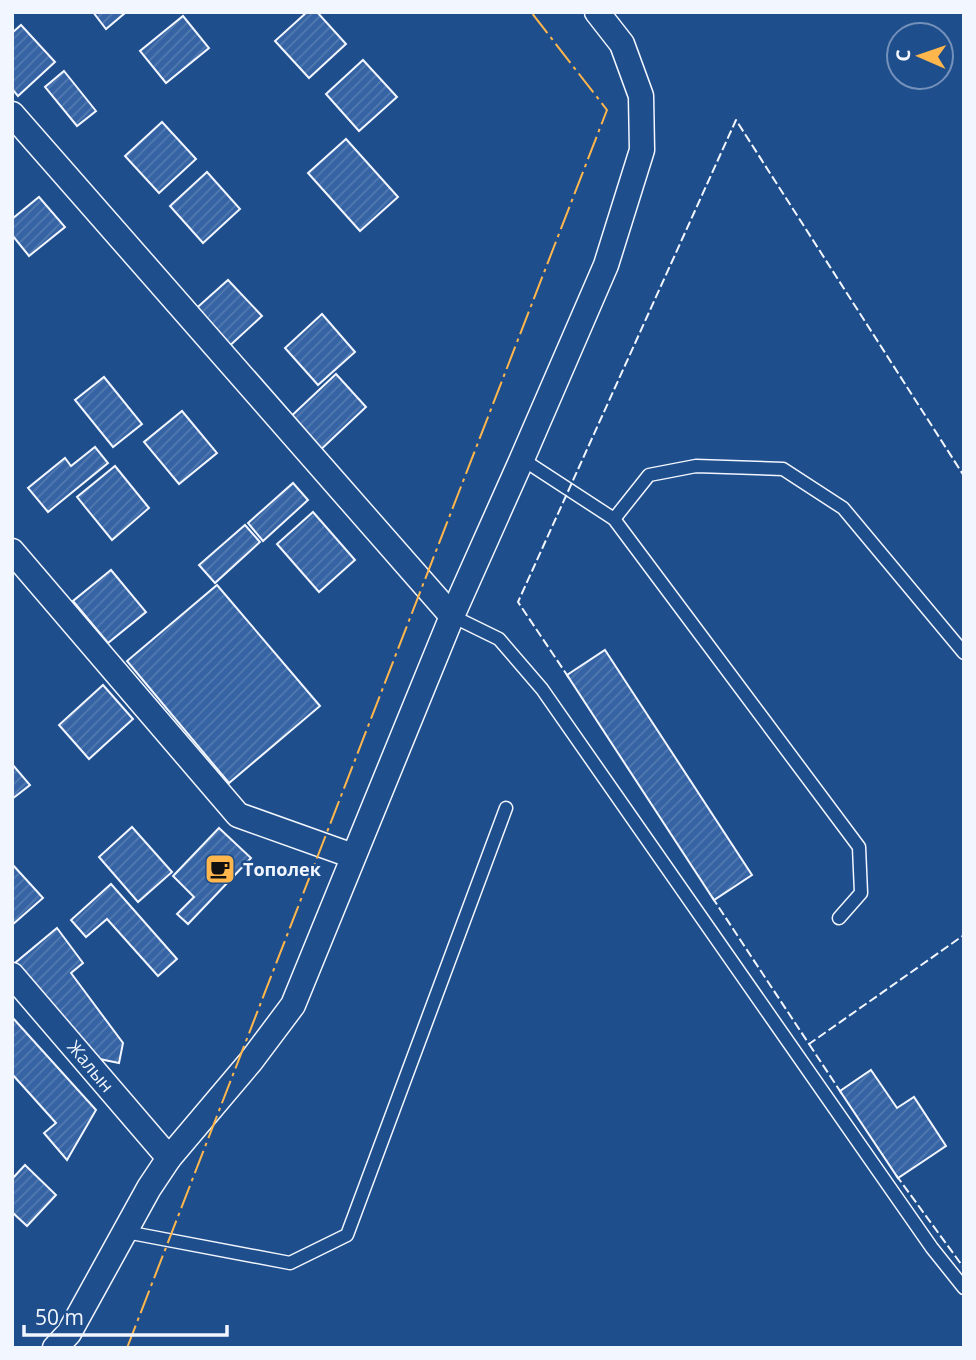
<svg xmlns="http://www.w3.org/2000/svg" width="976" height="1360" viewBox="0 0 976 1360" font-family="'Open Sans',sans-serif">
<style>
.building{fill:url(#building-hatch);stroke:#f2f6ff;stroke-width:2}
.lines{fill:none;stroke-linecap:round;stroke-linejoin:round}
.lane-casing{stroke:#f2f6ff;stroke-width:15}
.street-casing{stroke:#f2f6ff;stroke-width:27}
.lane{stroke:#1f4e8c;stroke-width:12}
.street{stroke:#1f4e8c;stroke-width:24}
.fence{stroke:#f2f6ff;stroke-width:2;stroke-dasharray:9 3.5;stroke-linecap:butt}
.power{stroke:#ffb74d;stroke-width:2;stroke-dasharray:24 5 3.5 5;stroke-linecap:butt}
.labels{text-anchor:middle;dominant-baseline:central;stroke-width:5;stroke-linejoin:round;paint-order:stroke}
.poi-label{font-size:18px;font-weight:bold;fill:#f2f6ff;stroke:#1f4e8c;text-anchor:start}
.street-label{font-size:18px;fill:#f2f6ff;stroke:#1f4e8c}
</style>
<defs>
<pattern id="building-hatch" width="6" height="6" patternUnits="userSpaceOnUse" patternTransform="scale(1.75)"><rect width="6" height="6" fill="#3563a3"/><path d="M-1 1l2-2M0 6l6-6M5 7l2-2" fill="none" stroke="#537ab1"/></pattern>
</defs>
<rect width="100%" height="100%" fill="#1f4e8c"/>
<g class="building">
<path d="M93,12H125V13L106,29Z"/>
<path d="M307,12H317L346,44L309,78L275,41Z"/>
<path d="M183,16L209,48L166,83L140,51Z"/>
<path d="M21,25L55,62L18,96L12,89V33Z"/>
<path d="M363,60L397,97L359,131L326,94Z"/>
<path d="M64,71L96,111L77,126L45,87Z"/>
<path d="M162,122L196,159L159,193L125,156Z"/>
<path d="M346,139L398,197L360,231L308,173Z"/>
<path d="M207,172L240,209L203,243L170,206Z"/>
<path d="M39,197L65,227L29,256L12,235V219Z"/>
<path d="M228,280L262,316L225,350L191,313Z"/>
<path d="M322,314L355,352L318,385L285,348Z"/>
<path d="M336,374L366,407L316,454L286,421Z"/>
<path d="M104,377L142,424L113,447L75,400Z"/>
<path d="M182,411L217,453L179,484L144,442Z"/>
<path d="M95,447L108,463L48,512L28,488L65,458L71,466Z"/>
<path d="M115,466L149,508L112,540L77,497Z"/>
<path d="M293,483L308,500L263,541L248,523Z"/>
<path d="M313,512L355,560L319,592L277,544Z"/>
<path d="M245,525L260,542L215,583L199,565Z"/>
<path d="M111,570L146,612L108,643L73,601Z"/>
<path d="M217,585L320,706L229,783L127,661Z"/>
<path d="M605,650L752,875L714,900L567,675Z"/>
<path d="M103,685L133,719L89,759L59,725Z"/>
<path d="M12,764L30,785L12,799Z"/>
<path d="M132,827L172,872L138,902L99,857Z"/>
<path d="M219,828L251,858L188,924L177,914L194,897L173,876Z"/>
<path d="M12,864L43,898L12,925Z"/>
<path d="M111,884L177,959L158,976L107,919L86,937L71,920Z"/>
<path d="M57,928L83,963L71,973L123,1043L119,1063L90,1057L15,963Z"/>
<path d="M12,1017L96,1110L67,1160L44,1133L56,1123L12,1074Z"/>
<path d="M871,1070L897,1108L914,1097L946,1146L898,1178L840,1091Z"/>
<path d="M25,1165L56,1195L27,1226L12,1212V1179Z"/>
</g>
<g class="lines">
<g class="lane-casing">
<g id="lane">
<path d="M522,459L614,519L859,847L861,893L839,918"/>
<path d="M614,519L649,475L696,466L783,469L843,508L964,653"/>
<path d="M452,616L499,639L542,689L932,1248L964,1288"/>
<path d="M126,1232L290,1263L347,1235L506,808"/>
</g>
</g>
<g class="street-casing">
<g id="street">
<path d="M12,114L452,616"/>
<path d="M12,551L238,815L353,856"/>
<path d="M12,975L169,1158"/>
<path d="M55,1348L69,1333L149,1188L169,1158L251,1061L293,1005L452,616L522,459L606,265L642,150L641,96L622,44L597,12"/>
</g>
</g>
<use href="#lane" class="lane"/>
<use href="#street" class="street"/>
<g class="fence">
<path d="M569,678L518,602L736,120L964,476"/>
<path d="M712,897L809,1044L964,935"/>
<path d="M809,1044L842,1094"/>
<path d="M896,1175L964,1268"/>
</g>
<path class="power" d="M127,1348L607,110L531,12"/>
</g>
<defs>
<g id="cafe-square" transform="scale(1.575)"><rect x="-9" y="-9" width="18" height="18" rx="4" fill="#ffb74d" stroke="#1f4e8c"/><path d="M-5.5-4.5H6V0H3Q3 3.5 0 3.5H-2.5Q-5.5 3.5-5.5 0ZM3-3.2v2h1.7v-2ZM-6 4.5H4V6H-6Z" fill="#111"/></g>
</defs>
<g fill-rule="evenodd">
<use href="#cafe-square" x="220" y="869"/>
</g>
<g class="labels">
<g class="poi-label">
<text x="243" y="869">Тополек</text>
</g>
<g class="street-label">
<text transform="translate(91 1066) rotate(50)">Жалын</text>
</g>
</g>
<rect width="976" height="1360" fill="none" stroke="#f2f6ff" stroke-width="28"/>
<g transform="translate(920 56) rotate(272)"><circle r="33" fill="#1f4e8c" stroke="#7391ba" stroke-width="2"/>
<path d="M0-5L12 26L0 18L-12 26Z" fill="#ffb74d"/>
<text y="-10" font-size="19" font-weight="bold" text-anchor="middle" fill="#f2f6ff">С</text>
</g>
<path d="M24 1325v10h203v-10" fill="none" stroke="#f2f6ff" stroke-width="3.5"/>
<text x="35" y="1325" font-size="21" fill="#f2f6ff" stroke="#1f4e8c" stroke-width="5" paint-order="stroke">50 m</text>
</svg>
